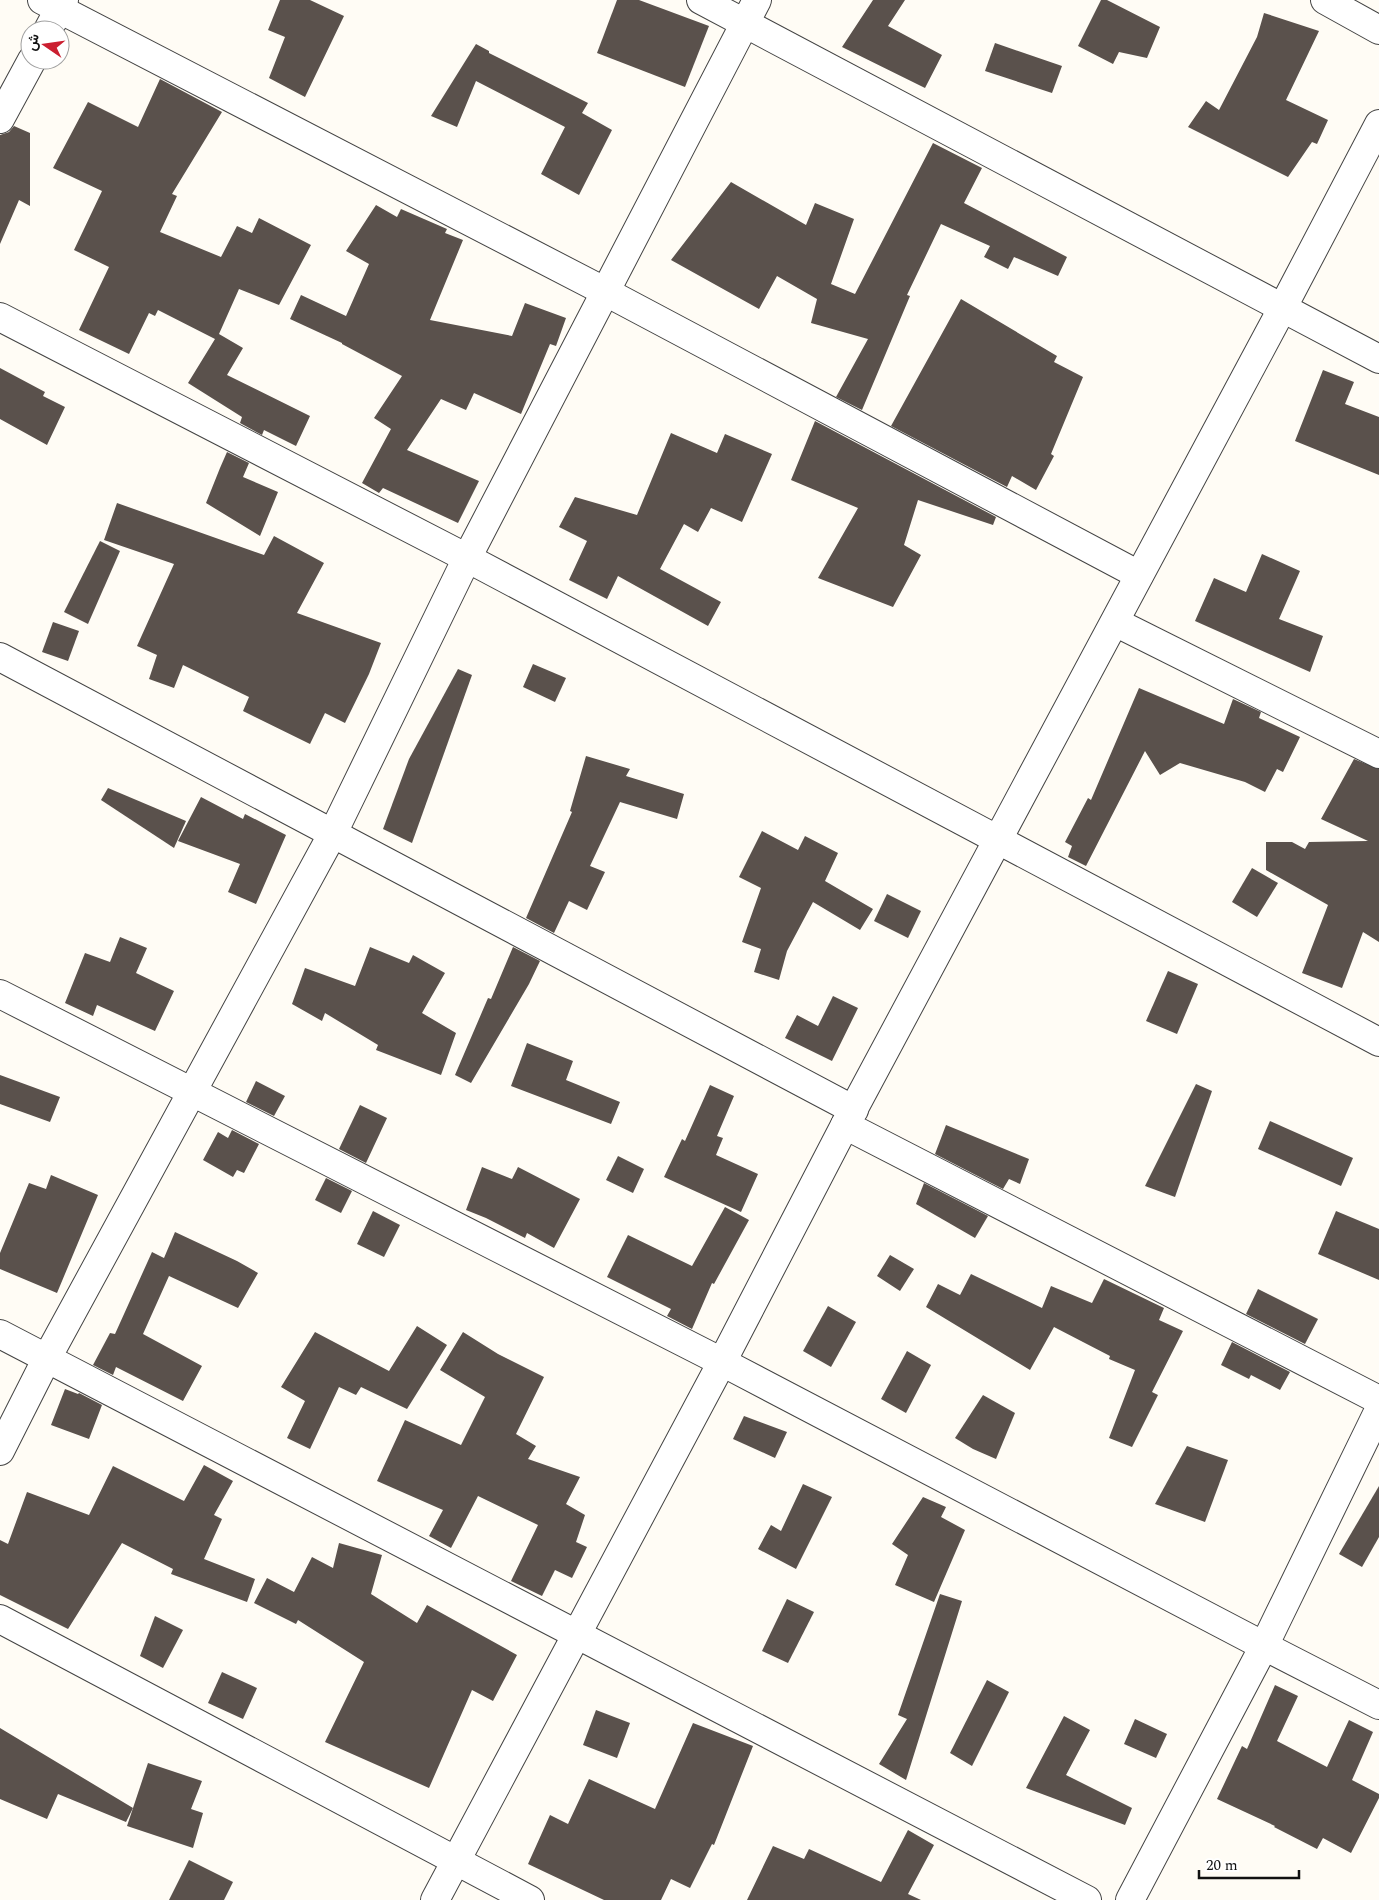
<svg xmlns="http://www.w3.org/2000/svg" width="1379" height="1900" viewBox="0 0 1379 1900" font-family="Spectral,Vazirmatn,serif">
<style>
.building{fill:#5a514c}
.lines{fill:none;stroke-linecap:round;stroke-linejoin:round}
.minor-casing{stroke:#444;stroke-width:30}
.minor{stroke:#fff;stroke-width:28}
</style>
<rect width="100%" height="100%" fill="#fffcf5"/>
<g class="building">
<path d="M280,0H310L344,16L305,97L269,78L285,37L268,30Z"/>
<path d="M617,0H639L709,26L685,87L597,53Z"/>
<path d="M873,0H905L888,26L942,55L925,88L842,47Z"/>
<path d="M1101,0H1107L1160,27L1147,58L1119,52L1113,64L1078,46Z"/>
<path d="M1264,13L1319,31L1286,100L1328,120L1317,144L1312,142L1288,177L1188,127L1206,101L1219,110L1257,37Z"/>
<path d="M995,43L1062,66L1052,93L985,71Z"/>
<path d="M476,44L489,51V53L588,103L582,113L612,130L579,195L541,174L565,127L476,81L457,127L431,116Z"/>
<path d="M160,79L222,112L172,194L177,196L160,232L221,257L237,226L252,233L259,218L311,245L279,305L239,289L219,334L243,348L227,375L310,416L296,446L264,430L262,435L240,423L242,417L188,383L215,339L158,310L155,316L149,313L129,354L79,330L109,267L74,250L102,191L53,168L88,102L138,127Z"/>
<path d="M14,126L30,133V206L19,200L0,244V135L9,132Z"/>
<path d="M933,143L982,168L964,203L1067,257L1058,276L1014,257L1008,269L984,257L990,246L941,224L907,295L910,296L862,410L836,397L868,339L811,323L817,299L777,276L759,309L671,260L731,182L806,225L815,203L854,219L831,284L855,294Z"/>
<path d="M376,205L397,217L401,209L447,229L445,233L463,240L430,320L512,336L525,303L566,318L556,346L550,344L521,414L474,393L466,410L441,399L407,450L479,481L458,523L383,488L379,493L362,483L391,429L374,418L402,376L342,344V343L290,319L301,295L346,316L369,264L346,251Z"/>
<path d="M961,299L1057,356L1054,362L1083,377L1051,454L1054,456L1036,490L1012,476L1007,487L891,426Z"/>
<path d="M0,368L45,392L43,396L65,407L47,445L0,419Z"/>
<path d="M1323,370L1354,382L1345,404L1379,417V475L1295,441Z"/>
<path d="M815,421L996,517L993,525L918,500L904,545L921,555L893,607L818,578L858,508L791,480Z"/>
<path d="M671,433L717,453L725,434L772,454L742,522L711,508L698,532L684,524L660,569L721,602L708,626L618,576L607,599L569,580L587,541L559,527L575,497L637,515Z"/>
<path d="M227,452L249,463L243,477L278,492L260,536L206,503L220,468L233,473L220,468Z"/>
<path d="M117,503L264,555L274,536L324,563L297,613L381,643L369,674L345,723L325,713L310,744L243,711L249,697L183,665L174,688L149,679L157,655L137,646L174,564L104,540Z"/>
<path d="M100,541L120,551L88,624L64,612Z"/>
<path d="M1262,554L1300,571L1279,619L1323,636L1310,672L1195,621L1214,578L1246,592Z"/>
<path d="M53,622L79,631L68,661L42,652Z"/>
<path d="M533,664L566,678L555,702L523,687Z"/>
<path d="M458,669L472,675L412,843L383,829L409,759Z"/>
<path d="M1139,688L1224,724L1233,699L1261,712L1259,718L1300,737L1283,772L1277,769L1265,792L1245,782L1180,763L1160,775L1145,751L1086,866L1068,857L1072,846L1065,842L1088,798L1091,800Z"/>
<path d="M586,756L630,769L626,776L684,794L677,819L620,802L590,866L605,872L587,910L569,901L554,933L526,918L572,812L570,811Z"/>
<path d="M1354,759L1379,769V942L1363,932L1342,988L1302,973L1328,905L1266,870V842H1292L1305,849L1309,842L1368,841L1321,819Z"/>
<path d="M108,788L186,821L174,848L101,800Z"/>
<path d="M201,797L243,819L245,814L286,835L256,904L228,892L240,864L178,841Z"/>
<path d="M762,831L798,850L805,836L838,853L825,881L873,909L860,930L813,902L787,951L779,980L754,972L761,949L742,942L761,888L739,877Z"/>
<path d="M1252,868L1278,883L1257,917L1232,902Z"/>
<path d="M887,894L921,911L908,938L874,921Z"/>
<path d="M120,937L147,948L136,973L174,991L155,1031L97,1005L93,1016L65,1003L85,953L110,962Z"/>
<path d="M370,947L409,963L413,955L445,973L422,1013L456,1033L441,1075L376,1050L378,1045L325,1013L322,1021L292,1004L305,968L355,986Z"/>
<path d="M513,947L540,961L529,984L471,1083L455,1075L488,998L491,999Z"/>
<path d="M1168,971L1198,984L1177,1034L1146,1021Z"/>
<path d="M833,996L858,1008L832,1061L785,1038L797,1015L818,1026Z"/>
<path d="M527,1043L573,1061L566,1080L620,1102L611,1124L511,1086Z"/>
<path d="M0,1075L60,1097L50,1122L0,1104Z"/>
<path d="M256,1081L285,1096L274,1116L246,1102Z"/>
<path d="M1196,1084L1212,1091L1175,1197L1145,1186Z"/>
<path d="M710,1085L734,1096L717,1136L723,1138L716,1155L758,1174L741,1212L664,1177L682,1139L685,1141Z"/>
<path d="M360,1105L387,1118L366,1163L339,1149Z"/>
<path d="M1270,1121L1353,1158L1341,1186L1258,1149Z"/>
<path d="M946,1125L1029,1159L1020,1184L1009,1179L1003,1189L935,1154Z"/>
<path d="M232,1130L259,1144L244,1173L237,1170L233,1177L203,1160L218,1132L228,1138Z"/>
<path d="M618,1156L644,1169L633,1193L606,1180Z"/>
<path d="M482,1167L512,1179L518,1167L580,1199L554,1248L527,1233L525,1238L486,1218L466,1210Z"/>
<path d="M51,1175L98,1195L57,1293L0,1269V1253L29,1183L46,1189Z"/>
<path d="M326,1178L352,1191L341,1213L315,1200Z"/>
<path d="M924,1183L988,1216L975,1238L916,1204Z"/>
<path d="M725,1207L749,1220L714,1284L712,1283L692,1329L667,1316L671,1309L607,1277L628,1235L692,1266Z"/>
<path d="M373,1211L400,1225L384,1257L357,1244Z"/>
<path d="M1336,1211L1379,1229V1280L1318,1254Z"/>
<path d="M175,1232L237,1261L258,1273L238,1308L169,1276L143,1334L202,1366L183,1401L116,1367L113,1375L93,1365L110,1333L115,1334L152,1252L164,1258Z"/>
<path d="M890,1255L914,1269L900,1291L877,1276Z"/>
<path d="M971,1274L1042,1308L1051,1286L1092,1303L1104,1279L1164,1308L1159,1320L1183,1331L1152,1392L1158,1395L1132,1447L1109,1438L1135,1370L1109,1359L1110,1356L1054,1327L1030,1370L926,1307L938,1284L960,1295Z"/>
<path d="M1258,1289L1318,1319L1305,1344L1246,1314Z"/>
<path d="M828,1306L856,1322L831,1367L803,1351Z"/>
<path d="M417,1326L447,1345L407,1409L361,1387L356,1395L339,1387L310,1449L287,1438L305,1401L281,1387L315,1332L389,1371Z"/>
<path d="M463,1332L498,1354L544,1377L516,1434L536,1446L528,1459L580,1477L566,1504L585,1515L576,1542L587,1547L572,1578L555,1570L542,1596L511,1581L538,1525L478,1496L451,1548L429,1536L443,1510L377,1481L405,1420L461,1445L485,1397L440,1370Z"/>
<path d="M1232,1342L1290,1372L1280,1390L1251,1375L1249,1379L1221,1365Z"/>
<path d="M907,1351L931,1365L906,1413L881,1399Z"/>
<path d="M65,1389L78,1394L79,1393L102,1405L89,1439L51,1425Z"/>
<path d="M983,1395L1015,1413L996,1459L973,1449L955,1438Z"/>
<path d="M744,1416L787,1432L775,1458L733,1439Z"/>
<path d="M1187,1446L1228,1460L1205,1522L1155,1504Z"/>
<path d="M204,1465L233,1481L214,1515L222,1519L204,1559L255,1579L247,1602L171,1574L173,1569L122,1543L68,1629L0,1595V1540L8,1544L27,1492L89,1515L113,1466L184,1501Z"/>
<path d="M803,1484L832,1497L796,1569L758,1549L771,1525L781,1531Z"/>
<path d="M1379,1486V1537L1362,1567L1339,1554Z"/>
<path d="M923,1497L946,1507L941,1517L965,1530L934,1602L895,1585L908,1555L892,1544Z"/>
<path d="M339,1543L382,1555L371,1594L417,1623L427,1605L517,1655L493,1701L472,1690L429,1788L325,1742L364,1662L298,1620L296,1624L254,1603L267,1578L294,1592L312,1557L333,1568Z"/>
<path d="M940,1594L962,1601L906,1780L879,1764L907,1719L898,1715Z"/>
<path d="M787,1599L814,1612L788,1663L762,1651Z"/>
<path d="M155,1616L183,1630L163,1668L140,1656Z"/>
<path d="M222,1672L257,1688L243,1719L208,1703Z"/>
<path d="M987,1680L1009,1692L972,1766L950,1753Z"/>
<path d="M1275,1685L1298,1696L1277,1741L1327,1767L1349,1720L1373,1732L1352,1780L1379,1794V1798L1351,1853L1323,1838L1317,1849L1274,1827L1275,1826L1217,1799L1242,1746L1247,1749Z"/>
<path d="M596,1710L630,1723L617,1758L583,1745Z"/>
<path d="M1064,1716L1090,1730L1066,1775L1132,1808L1125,1825L1026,1788Z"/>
<path d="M1135,1719L1167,1734L1156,1758L1124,1744Z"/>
<path d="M693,1723L753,1746L714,1845L712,1844L690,1888L671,1879L661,1900H604L528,1864L550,1815L568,1824L589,1779L655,1809Z"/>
<path d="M0,1728L133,1808L126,1822L58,1794L47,1819L0,1799Z"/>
<path d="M148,1763L202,1781L191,1809L203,1813L193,1848L127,1826Z"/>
<path d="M908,1830L934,1845L908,1894L921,1900H747L773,1846L804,1859L809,1849L881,1882Z"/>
<path d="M189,1860L233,1882L224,1900H169Z"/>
</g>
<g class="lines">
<g class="minor-casing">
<g id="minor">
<path d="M42,0L606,292L1139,575"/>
<path d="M701,0L1379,359"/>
<path d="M1325,0L1379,30"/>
<path d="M48,30L64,0"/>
<path d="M0,119L32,60"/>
<path d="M0,317L467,558L1379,1042"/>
<path d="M1115,622L1379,754"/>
<path d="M0,657L854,1110"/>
<path d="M0,994L722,1362L1264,1646L1379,1705"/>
<path d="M845,1125L1379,1400"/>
<path d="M0,1334L1087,1900"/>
<path d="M0,1451L47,1358L333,833L467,558L757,0"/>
<path d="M0,1619L530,1900"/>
<path d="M435,1900L722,1362L845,1125L1283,307L1379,124"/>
<path d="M1130,1900L1264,1646L1379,1410"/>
</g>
</g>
<use href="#minor" class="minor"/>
</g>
<g transform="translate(45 45) rotate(283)"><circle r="24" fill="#ffffff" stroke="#a0a0a0"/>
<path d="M0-4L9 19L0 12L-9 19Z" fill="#cb1f30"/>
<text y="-8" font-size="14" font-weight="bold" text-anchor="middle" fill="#111111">ش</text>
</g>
<path d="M1199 1870v8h100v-8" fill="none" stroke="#111111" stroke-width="2.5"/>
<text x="1206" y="1870" font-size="15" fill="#111111" stroke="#ffffff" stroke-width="4" paint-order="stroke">20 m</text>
</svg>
